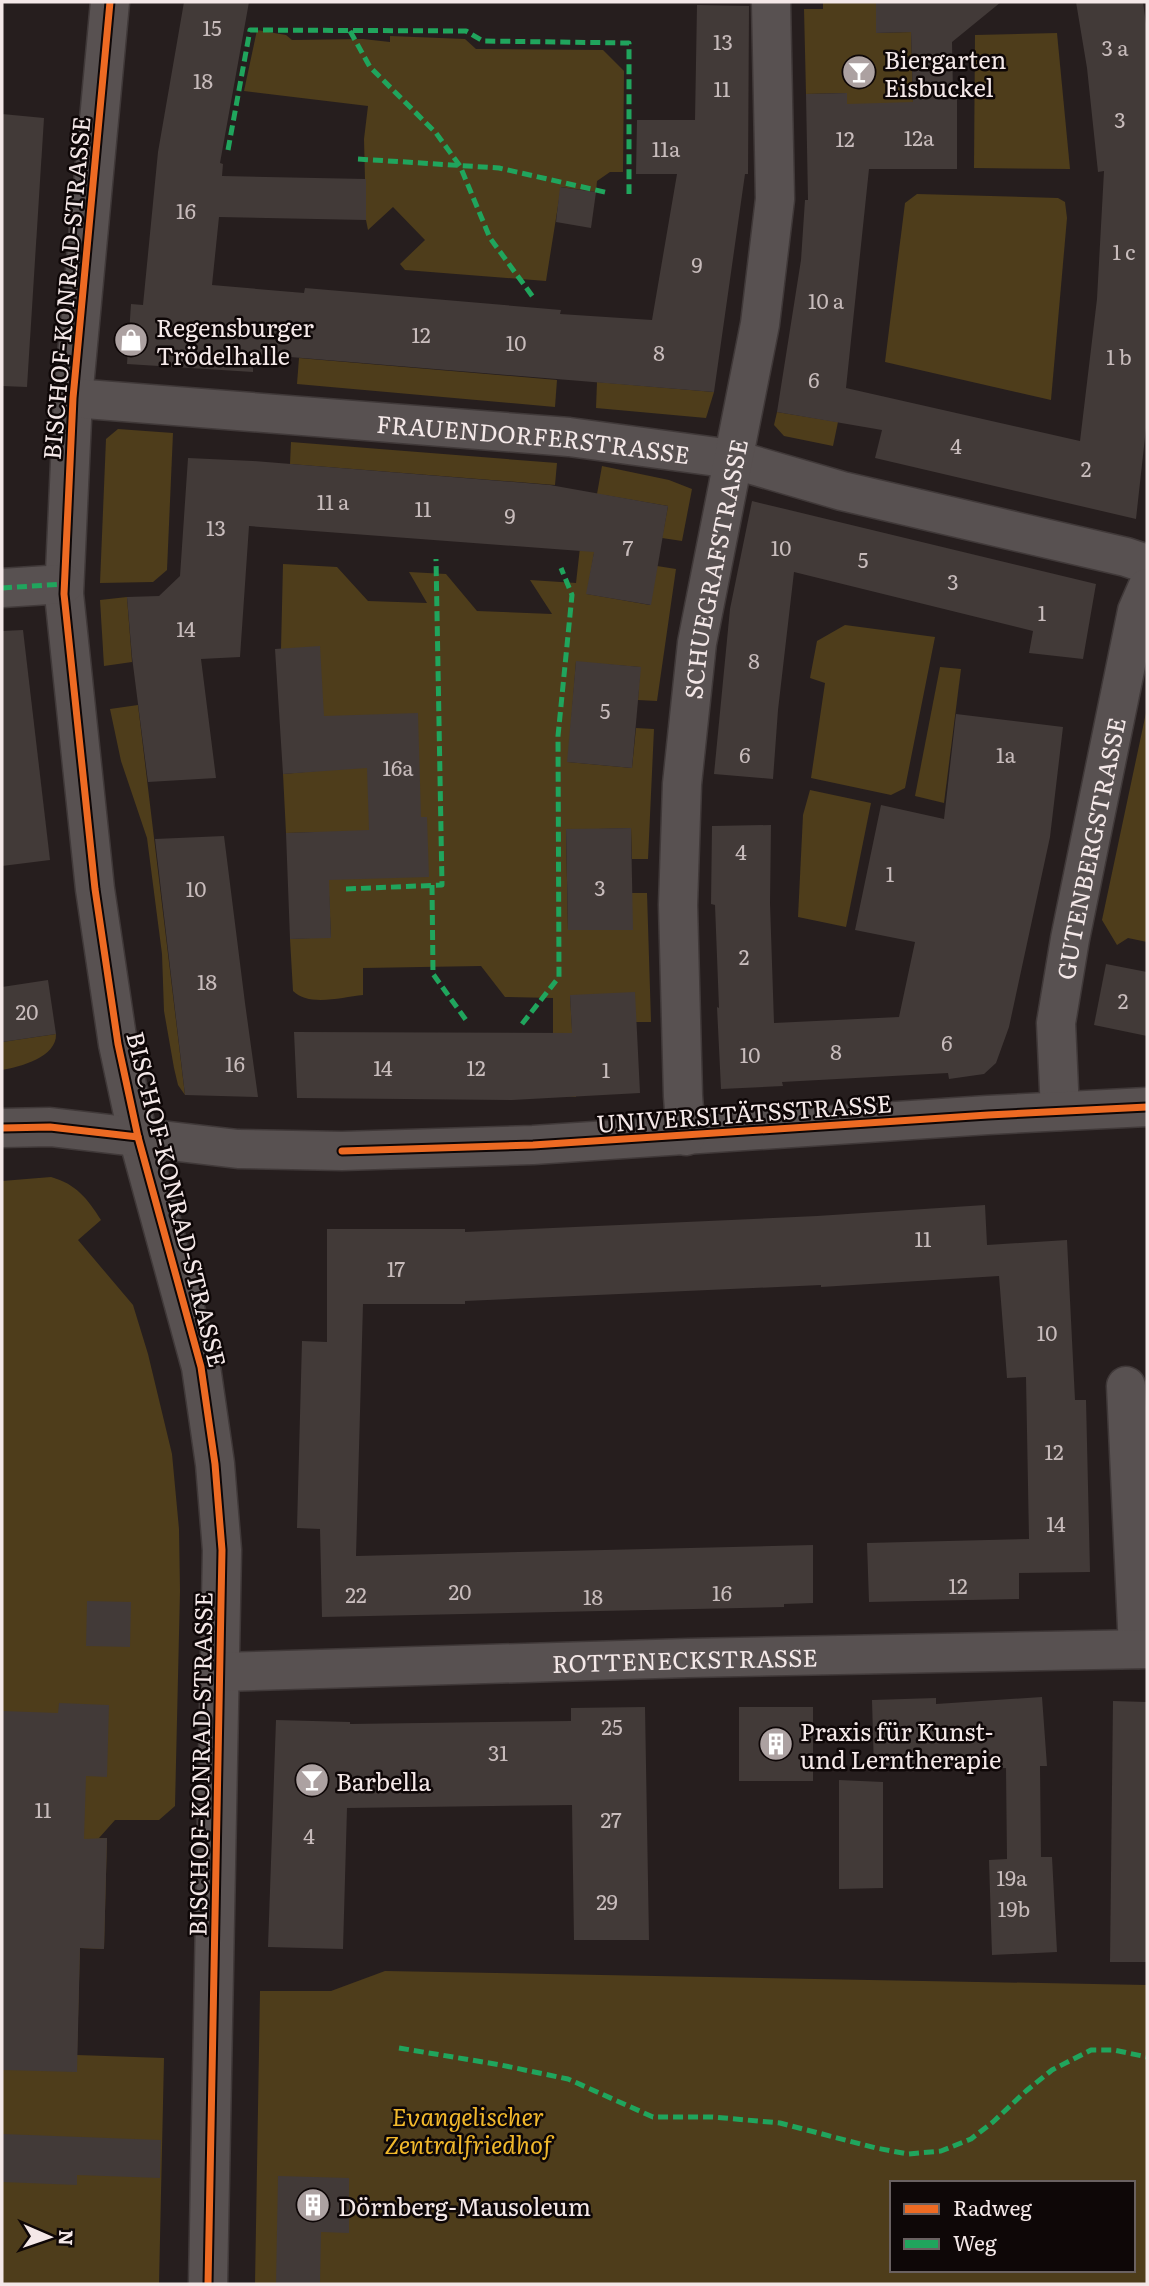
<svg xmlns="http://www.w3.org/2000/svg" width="1149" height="2286" viewBox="0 0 1149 2286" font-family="Literata,serif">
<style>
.green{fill:#4e3d1b;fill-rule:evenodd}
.building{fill:#423a38}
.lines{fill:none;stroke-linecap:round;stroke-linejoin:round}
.minor-casing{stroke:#403939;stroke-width:41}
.minor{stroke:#585151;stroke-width:38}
.quiet{stroke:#20a55d;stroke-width:5;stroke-dasharray:10 5;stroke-linecap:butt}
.cycleway-casing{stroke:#0e0707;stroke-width:11}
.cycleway{stroke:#ed6a23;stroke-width:7}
.labels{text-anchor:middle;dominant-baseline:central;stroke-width:5;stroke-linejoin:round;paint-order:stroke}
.number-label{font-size:21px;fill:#c8bcbc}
.poi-label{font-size:24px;fill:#f4e8e8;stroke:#0e0707;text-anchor:start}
.street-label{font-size:24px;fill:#f4e8e8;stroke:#0e0707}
.park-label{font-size:24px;font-style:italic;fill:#f2b92c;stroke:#0e0707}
</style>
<rect width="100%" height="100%" fill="#261e1e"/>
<g class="green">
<path d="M823,2H876V33L911,32L913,103L847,105L846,93L806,94L804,9H823Z"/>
<path d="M257,30L286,35L292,40L363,39L390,42V36L465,39L476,49L603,50L624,71L623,172H610L597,181L596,192L561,187L546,281L405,270L400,264L425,240L393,207L368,230L366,220L364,139L368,106L244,91Z"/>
<path d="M1057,33L1070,169L974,168L975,35Z"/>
<path d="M917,194L1058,198L1065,202L1067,218L1051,400L885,362L905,203Z"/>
<path d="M299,358L557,380L555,407L297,384Z"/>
<path d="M597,382L714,392L706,418L596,408Z"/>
<path d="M777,412L838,422L833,446L784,436L774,425Z"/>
<path d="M118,429L173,433L167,570L153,582L100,583L106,439Z"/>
<path d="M291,442L557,463L555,485L290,464Z"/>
<path d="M602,466L669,480L692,489L682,541L662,538L668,506L604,495L587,594L650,605L657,566L676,569L657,701L638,700L640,667L576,662L568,762L632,768L636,728L654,729L648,859H632L631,828L566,830L568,930L632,929V893H647L651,1022H636L570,995L576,1097L553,1095V998L505,997L481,966L363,968V995C342,997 309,1007 293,991L290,939L331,937L326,832L286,833L283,774L327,770L281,649L283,564L337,567L368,601L427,603L409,572L446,574L477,611L552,614L530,580L576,583L586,494H597Z"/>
<path d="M127,597L132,662L104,666L100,600Z"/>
<path d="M845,625L935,637L905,788L891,795L811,778L825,683L810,678L817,641Z"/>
<path d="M940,667L961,669L944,803L915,796Z"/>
<path d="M138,705L185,1095L178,1085L174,1068L164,1011L162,954L147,838L121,761L110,709Z"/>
<path d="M1147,708V942L1128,938L1117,945L1102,920Z"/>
<path d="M810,790L871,803L846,927L798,917L803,815Z"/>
<path d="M56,1034C57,1057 20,1067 2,1070V1042Z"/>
<path d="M51,1177C76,1184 87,1198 101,1220L78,1240L133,1305L148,1354L172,1454L179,1529L180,1591L175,1806L159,1820H115L99,1838H107L104,1949L80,1948L77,2055L164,2058L159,2284H2V1181Z"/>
<path d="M385,1971L1147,1985V2284H255L260,1991H331ZM892,2183H1133V2270H892Z"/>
</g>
<g class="building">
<path d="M184,2H249L220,163L223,164L222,176L366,179V220L219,217L212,285L304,293L305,288L561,310L560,314L652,320L677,174H636L637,120H695L697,5L749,6L748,174H745L714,392L253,354V372L127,364L131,304L143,305L158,152Z"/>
<path d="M876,2H1001L952,42L953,93H957V169H869L846,388L1080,441L1097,299L1104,171L1098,172L1087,68L1076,2H1143L1147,31V419L1136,519L875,458L882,430L777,412L801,260L805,200H808L806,94L847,93V104L913,102L911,32L876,33Z"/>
<path d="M2,114L44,118L27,387L2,386Z"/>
<path d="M560,187L596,192L591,228L556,222Z"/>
<path d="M188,458L253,461L550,485L668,506L651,605L586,594L594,552L249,526L240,657L201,659L216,778L148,782L132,657L127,597L159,596L180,576Z"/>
<path d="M752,501L1096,584L1083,659L1029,653L1033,631L794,572L778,710L773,779L714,774L730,609Z"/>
<path d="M23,630L50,860L2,866V631Z"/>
<path d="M320,646L324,716L418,713L421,817H427L429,877L329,880L331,938L290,939L286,833L369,830L367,768L283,774L275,649Z"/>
<path d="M576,661L641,667L632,768L567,762Z"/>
<path d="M956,714L1063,727L1050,837L1009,1027L996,1063L984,1074L949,1079L948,1073L782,1082L783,1086L721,1089L717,1007L719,1008L715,905L711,904L712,826L771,825L770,903L774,1023L899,1017L915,942L855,930L881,805L944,819Z"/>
<path d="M631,828L633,930H568L566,829Z"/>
<path d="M224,836L245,1003L258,1097L185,1095L155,839Z"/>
<path d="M1106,964L1147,972V1036L1094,1025Z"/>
<path d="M48,980L56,1034L2,1042V987Z"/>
<path d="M635,992L640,1093L512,1100L297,1098L294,1032L572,1033L570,995Z"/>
<path d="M985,1205L987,1245L1067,1240L1075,1400H1086L1090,1572L1019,1573V1599L869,1602L867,1543L1029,1539L1026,1377L1007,1378L999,1276L821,1287V1285L465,1301V1304H363L356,1556L813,1545V1603L784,1604V1607L322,1617L320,1529L297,1528L302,1341L327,1342V1229H465V1232L817,1216Z"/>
<path d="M87,1601L131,1602L130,1647L86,1646Z"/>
<path d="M1042,1697L1047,1766H1040L1041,1857H1052L1057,1952L992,1955L989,1860L1007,1859L1006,1768L874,1770L872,1700L936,1698V1704Z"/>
<path d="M1113,1701L1147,1702V1962H1110Z"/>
<path d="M59,1703L109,1705L107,1777L86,1776L84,1839L107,1838L104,1949L80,1948L77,2072L2,2070V1711L58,1713Z"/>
<path d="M645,1707L649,1940H574L572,1805L347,1808L343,1949L268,1947L276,1720L350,1722V1724L571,1721V1708Z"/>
<rect x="739" y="1707" width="74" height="74"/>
<path d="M839,1780L883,1782V1888L839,1889Z"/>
<path d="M2,2134L161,2140L160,2178L77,2175V2185L2,2182Z"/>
<path d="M278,2176L349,2178V2233L321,2232L320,2284H276Z"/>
</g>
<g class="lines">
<g class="minor-casing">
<g id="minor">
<path d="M110,2L73,398L64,594L95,889L118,1044L138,1137L201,1367L215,1464L222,1550L208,2284"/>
<path id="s1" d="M73,398L569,437L732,459L842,491L1126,557L1147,564"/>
<path d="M2,588L64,584"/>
<path id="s2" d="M1060,1111L1056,1023L1070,939L1137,611L1147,588"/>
<path d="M2,1128L50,1127L238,1149L342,1151L533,1145L988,1115L1147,1107"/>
<path id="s3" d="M686,1136L683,1096L678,905L682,784L697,643L760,324L775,199L771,2"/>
<path d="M1126,1386L1138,1649"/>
<path id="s4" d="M221,1672L688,1658L1147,1649"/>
</g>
</g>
<use href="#minor" class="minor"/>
<g class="quiet">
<path d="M350,31L370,67L436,133L460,166L490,238L533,297"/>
<path d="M228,150L250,30L466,31L483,41L629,43V194"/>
<path d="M358,159L499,168L609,193"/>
<path d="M2,588L64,584"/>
<path d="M432,885L433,974L466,1020"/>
<path d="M346,889L442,885L436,559"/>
<path d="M522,1024L559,977L558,736L572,595L561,568"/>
<path d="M399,2048L501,2065L568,2079L653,2117H713L780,2123L876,2148L908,2154L941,2151L971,2139L993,2122L1026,2091L1052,2070L1091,2050H1114L1147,2057"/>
</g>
<g class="cycleway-casing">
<g id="cycleway">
<path d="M110,2L73,398L64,594L95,889L118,1044L138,1137L201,1367L215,1464L222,1550L208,2284"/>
<path d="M2,1128L50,1127L138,1137"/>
<path d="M342,1151L533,1145L988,1115L1147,1107"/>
</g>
</g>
<use href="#cycleway" class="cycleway"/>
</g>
<defs>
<g id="bar-disc" transform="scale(1.75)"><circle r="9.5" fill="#aca1a1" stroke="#0e0707"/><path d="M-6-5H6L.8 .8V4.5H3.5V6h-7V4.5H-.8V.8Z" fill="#fff"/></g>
<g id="shop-disc" transform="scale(1.75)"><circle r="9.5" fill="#aca1a1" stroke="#0e0707"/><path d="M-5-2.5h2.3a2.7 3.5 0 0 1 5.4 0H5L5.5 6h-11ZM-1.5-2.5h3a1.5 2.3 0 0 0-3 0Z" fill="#fff"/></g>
<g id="building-disc" transform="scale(1.75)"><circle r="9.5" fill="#aca1a1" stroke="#0e0707"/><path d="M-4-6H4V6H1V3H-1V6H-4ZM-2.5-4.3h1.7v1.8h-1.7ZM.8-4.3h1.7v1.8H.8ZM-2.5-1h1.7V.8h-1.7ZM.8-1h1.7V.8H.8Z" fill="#fff"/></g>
</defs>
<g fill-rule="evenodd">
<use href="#bar-disc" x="859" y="72"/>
<use href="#shop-disc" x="131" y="340"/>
<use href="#building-disc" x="776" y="1744"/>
<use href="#bar-disc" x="312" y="1780"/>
<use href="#building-disc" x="313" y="2205"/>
</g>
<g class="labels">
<g class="number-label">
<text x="212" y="26">15</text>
<text x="723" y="40">13</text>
<text x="1115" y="46">3 a</text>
<text x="203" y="79">18</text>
<text x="722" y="87">11</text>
<text x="1120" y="118">3</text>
<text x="919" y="136">12a</text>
<text x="845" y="137">12</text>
<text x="666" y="147">11a</text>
<text x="186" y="209">16</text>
<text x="1124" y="250">1 c</text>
<text x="697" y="263">9</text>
<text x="826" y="299">10 a</text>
<text x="421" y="333">12</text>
<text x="516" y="341">10</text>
<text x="659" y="351">8</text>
<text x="1119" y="355">1 b</text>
<text x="814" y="378">6</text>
<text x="956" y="444">4</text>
<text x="1086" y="467">2</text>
<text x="333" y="500">11 a</text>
<text x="423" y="507">11</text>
<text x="510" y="514">9</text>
<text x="216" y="526">13</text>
<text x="628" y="546">7</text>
<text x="781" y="546">10</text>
<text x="863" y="558">5</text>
<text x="953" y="580">3</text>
<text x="1042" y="611">1</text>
<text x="186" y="627">14</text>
<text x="754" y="659">8</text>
<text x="605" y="709">5</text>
<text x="745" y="753">6</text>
<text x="1006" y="753">1a</text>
<text x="398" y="766">16a</text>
<text x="741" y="850">4</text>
<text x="890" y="872">1</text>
<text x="600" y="886">3</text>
<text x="196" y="887">10</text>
<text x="744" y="955">2</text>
<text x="207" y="980">18</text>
<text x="1123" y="999">2</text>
<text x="27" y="1010">20</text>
<text x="947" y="1041">6</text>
<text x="836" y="1050">8</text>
<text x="750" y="1053">10</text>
<text x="235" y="1062">16</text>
<text x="383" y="1066">14</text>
<text x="476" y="1066">12</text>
<text x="606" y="1068">1</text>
<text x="923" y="1237">11</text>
<text x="396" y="1267">17</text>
<text x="1047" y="1331">10</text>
<text x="1054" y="1450">12</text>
<text x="1056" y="1522">14</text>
<text x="958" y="1584">12</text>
<text x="460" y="1590">20</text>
<text x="722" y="1591">16</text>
<text x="356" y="1593">22</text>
<text x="593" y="1595">18</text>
<text x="612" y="1725">25</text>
<text x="498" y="1751">31</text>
<text x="43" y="1808">11</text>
<text x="611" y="1818">27</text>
<text x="309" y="1834">4</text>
<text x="1012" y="1876">19a</text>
<text x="607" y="1900">29</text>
<text x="1014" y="1907">19b</text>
</g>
<g class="poi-label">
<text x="884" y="58">Biergarten<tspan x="884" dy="28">Eisbuckel</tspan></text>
<text x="156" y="326">Regensburger<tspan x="156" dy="28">Trödelhalle</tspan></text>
<text x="800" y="1730">Praxis für Kunst-<tspan x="800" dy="28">und Lerntherapie</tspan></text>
<text x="336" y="1780">Barbella</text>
<text x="338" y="2205">Dörnberg-Mausoleum</text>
</g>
<g class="street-label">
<text transform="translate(65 288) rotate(-85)">BISCHOF-KONRAD-STRASSE</text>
<text stroke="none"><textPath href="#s1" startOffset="462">FRAUENDORFERSTRASSE</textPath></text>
<text stroke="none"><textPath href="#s3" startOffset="570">SCHUEGRAFSTRASSE</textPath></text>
<text stroke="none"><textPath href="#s2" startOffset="266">GUTENBERGSTRASSE</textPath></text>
<text transform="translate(744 1112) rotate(-4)">UNIVERSITÄTSSTRASSE</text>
<text transform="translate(178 1199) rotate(76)">BISCHOF-KONRAD-STRASSE</text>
<text stroke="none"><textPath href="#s4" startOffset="464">ROTTENECKSTRASSE</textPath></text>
<text transform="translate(199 1764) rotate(-89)">BISCHOF-KONRAD-STRASSE</text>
</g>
<g class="park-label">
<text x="468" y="2115">Evangelischer<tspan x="468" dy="28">Zentralfriedhof</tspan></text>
</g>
</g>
<rect width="1149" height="2286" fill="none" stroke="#f4e8e8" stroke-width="7"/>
<rect x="890" y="2181" width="245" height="91" fill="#0e0707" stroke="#6a6161" stroke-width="2"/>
<rect x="904" y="2204" width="35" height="10" fill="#ed6a23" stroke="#6a6161" stroke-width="2"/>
<text x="953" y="2216" font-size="21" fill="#f4e8e8">Radweg</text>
<rect x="904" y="2239" width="35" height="10" fill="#20a55d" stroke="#6a6161" stroke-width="2"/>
<text x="953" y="2251" font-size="21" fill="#f4e8e8">Weg</text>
<g transform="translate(49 2237) rotate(92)" stroke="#0e0707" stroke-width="5" paint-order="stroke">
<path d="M0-5L12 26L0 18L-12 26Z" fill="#f4e8e8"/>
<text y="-10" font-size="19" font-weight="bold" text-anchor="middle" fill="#f4e8e8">N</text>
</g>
</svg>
